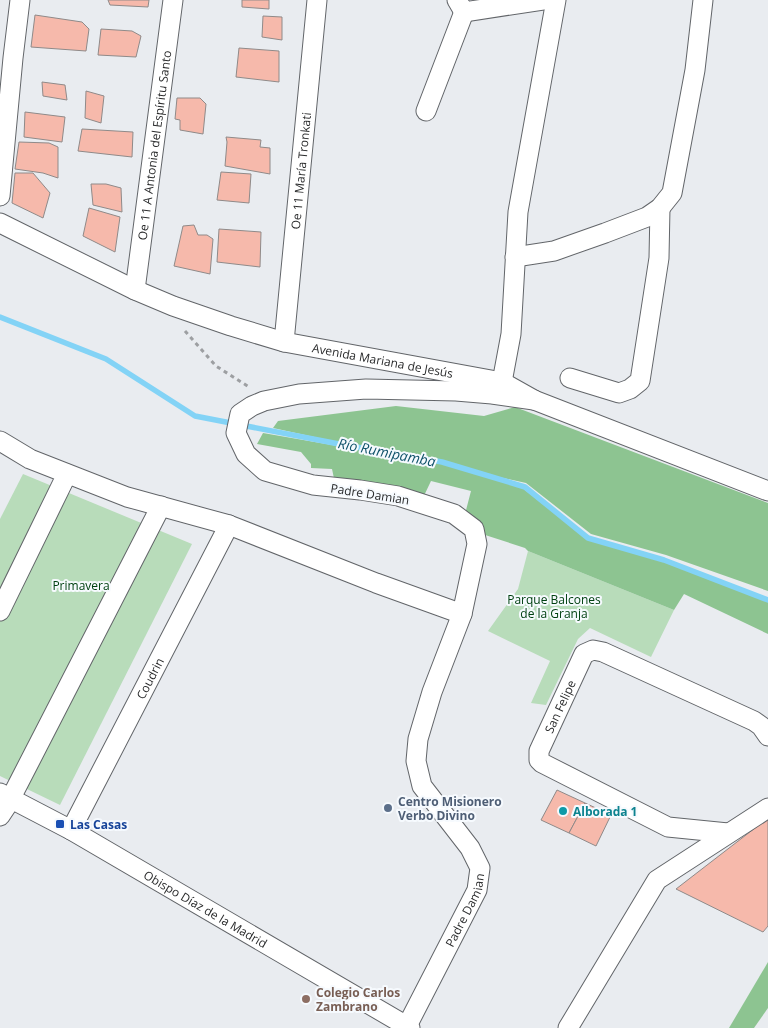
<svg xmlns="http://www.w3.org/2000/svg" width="768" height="1028" viewBox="0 0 768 1028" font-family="'Open Sans',sans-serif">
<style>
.green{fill:#b8dcba}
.forest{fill:#8dc491}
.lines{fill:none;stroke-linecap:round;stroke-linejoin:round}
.stream{stroke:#83d3f6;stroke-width:5.5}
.building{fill:#f6b9ab;stroke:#8f8a89}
.minor-casing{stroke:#626569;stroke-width:21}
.path{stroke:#9d9fa2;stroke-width:3;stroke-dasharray:4 4;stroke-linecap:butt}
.minor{stroke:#fff;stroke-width:19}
.service-dot{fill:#5c6f8a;stroke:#f6fafe;stroke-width:2}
.culture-dot{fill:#0f9aa8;stroke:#f6fafe;stroke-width:2}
.transit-dot{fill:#1a4fb4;stroke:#f6fafe;stroke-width:2}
.education-dot{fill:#8d6e63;stroke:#f6fafe;stroke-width:2}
.labels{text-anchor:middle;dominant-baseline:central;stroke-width:4;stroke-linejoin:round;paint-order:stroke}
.street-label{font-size:12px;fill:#2a2b2c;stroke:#f6fafe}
.park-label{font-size:12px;fill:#004111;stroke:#f6fafe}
.service-label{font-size:12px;font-weight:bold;fill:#4e5e75;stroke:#f6fafe;text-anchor:start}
.culture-label{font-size:12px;font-weight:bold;fill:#0d838f;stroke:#f6fafe;text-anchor:start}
.transit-label{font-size:12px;font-weight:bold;fill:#164399;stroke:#f6fafe;text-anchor:start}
.education-label{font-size:12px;font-weight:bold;fill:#785e54;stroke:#f6fafe;text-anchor:start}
.water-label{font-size:14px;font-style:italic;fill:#10526a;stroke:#f6fafe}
</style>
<rect width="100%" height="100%" fill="#e9ecf0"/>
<g class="green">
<path d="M23,474L192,544L60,805L0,776V519Z"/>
<path d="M528,551L674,610L651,657L590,628L578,639L546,705L531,703L550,661L488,631L518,589Z"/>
</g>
<g class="forest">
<path d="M396,406L484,416L515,407L768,503V591L666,555L591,534L526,483L452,467L521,487L588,538L663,559L768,600V634L684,594L674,610L528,551L525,548L482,534L464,518L471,491L431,481L421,502L335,483L332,469L311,468V464L301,452L257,444L263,433L424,461L273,428L278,421Z"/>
<path d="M768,962V1008L754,1028H729Z"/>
</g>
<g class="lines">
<path class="stream" d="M0,317L106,359L195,416L339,444L442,462L525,487L588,538L664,560L768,600"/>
</g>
<g class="building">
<path d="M108,0H149L148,7L110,5Z"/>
<path d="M242,0H269V9L242,7Z"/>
<path d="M35,15L82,22L89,29L86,51L31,47Z"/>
<path d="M263,16L282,17V40L262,37Z"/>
<path d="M101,29L132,31L141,36L136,57L98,55Z"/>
<path d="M239,48L279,51V82L236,77Z"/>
<path d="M42,82L65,85L67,100L43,96Z"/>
<path d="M86,91L104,96L101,123L85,118Z"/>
<path d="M177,98H200L206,104L203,134L180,130V120L175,119Z"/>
<path d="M25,112L65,117L62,142L24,137Z"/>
<path d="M82,129L133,132L132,157L78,151Z"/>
<path d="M226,137L261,140L260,147L270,148V174L225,166L227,142Z"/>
<path d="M19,142L49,143L58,147V178L43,173L15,169Z"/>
<path d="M221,172L251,174L249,203L217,200Z"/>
<path d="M15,173H33L50,193L43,218L12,203Z"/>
<path d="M91,184H106L121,188L122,212L93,205Z"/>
<path d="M89,208L120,217L115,252L83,236Z"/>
<path d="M194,225L198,235H207L213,239L210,274L174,266L183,226Z"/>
<path d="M219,229L261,232L260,267L217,262Z"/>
<path d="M557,790L585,803L569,833L541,820Z"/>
<path d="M585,803L611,815L596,846L569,833Z"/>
<path d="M768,818V926L763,932L676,889Z"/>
</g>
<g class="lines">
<g class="minor-casing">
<g id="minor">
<path d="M457,0L464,12L543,0"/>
<path d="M426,111L464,12"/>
<path d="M0,196L13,58L20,0"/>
<path id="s1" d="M0,223L135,290L173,306L231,326L284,342L502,382L534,400L768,491"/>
<path d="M515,257L554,251L605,233L647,217L660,208L672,193L695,70L703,0"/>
<path id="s2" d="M135,290L173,0"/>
<path id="s3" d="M284,342L317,0"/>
<path d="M570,378L619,393L630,389L640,381L659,258L660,208"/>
<path d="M502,382L511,334L518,212L556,0"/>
<path d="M0,441L30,459L127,497L229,525L376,583L462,614"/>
<path d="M0,611L67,474"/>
<path d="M15,790L161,506"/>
<path id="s4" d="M0,793L71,830L410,1028"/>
<path d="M0,816L12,798"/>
<path id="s5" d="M71,830L229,525"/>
<path id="s6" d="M728,833L668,827L542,763L539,760V751L584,654L593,650L603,652L754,721L761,726L768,736"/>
<path id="s7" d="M407,1026L477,890L480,868L470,848L422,786L416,761L418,739L432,692L462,614L477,544L474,529L454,514L398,496L360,490L313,485L265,471L246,454L236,433L240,414L252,406L264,401L299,394L366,389L456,391L492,394L534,400"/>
<path d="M568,1028L657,880L768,808"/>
</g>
</g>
<path class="path" d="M185,331L216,366L249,387"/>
<use href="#minor" class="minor"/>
</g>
<circle class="service-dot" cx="388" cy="808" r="5"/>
<circle class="culture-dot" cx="563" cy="811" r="5"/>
<rect class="transit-dot" x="55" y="819" width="10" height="10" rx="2.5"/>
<circle class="education-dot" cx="306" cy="999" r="5"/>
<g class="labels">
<g class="street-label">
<text stroke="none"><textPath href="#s2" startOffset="146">Oe 11 A Antonia del Espíritu Santo</textPath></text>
<text stroke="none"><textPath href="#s3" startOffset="172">Oe 11 María Tronkati</textPath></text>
<text stroke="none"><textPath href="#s1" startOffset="409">Avenida Mariana de Jesús</textPath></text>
<text transform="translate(370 494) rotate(9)">Padre Damian</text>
<text stroke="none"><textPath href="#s5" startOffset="171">Coudrin</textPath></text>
<text stroke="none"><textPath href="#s6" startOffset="264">San Felipe</textPath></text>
<text stroke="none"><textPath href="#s4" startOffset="236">Obispo Díaz de la Madrid</textPath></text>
<text stroke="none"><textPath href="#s7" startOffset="130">Padre Damian</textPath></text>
</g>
<g class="park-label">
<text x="81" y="585">Primavera</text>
<text x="554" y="599">Parque Balcones<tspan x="554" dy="14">de la Granja</tspan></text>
</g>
<g class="service-label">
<text x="398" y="801">Centro Misionero<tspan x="398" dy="14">Verbo Divino</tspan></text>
</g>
<g class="culture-label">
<text x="573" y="811">Alborada 1</text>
</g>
<g class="transit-label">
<text x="70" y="824">Las Casas</text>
</g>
<g class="education-label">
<text x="316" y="992">Colegio Carlos<tspan x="316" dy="14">Zambrano</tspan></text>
</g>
<g class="water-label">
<text transform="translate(387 452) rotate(11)">Río Rumipamba</text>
</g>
</g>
</svg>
